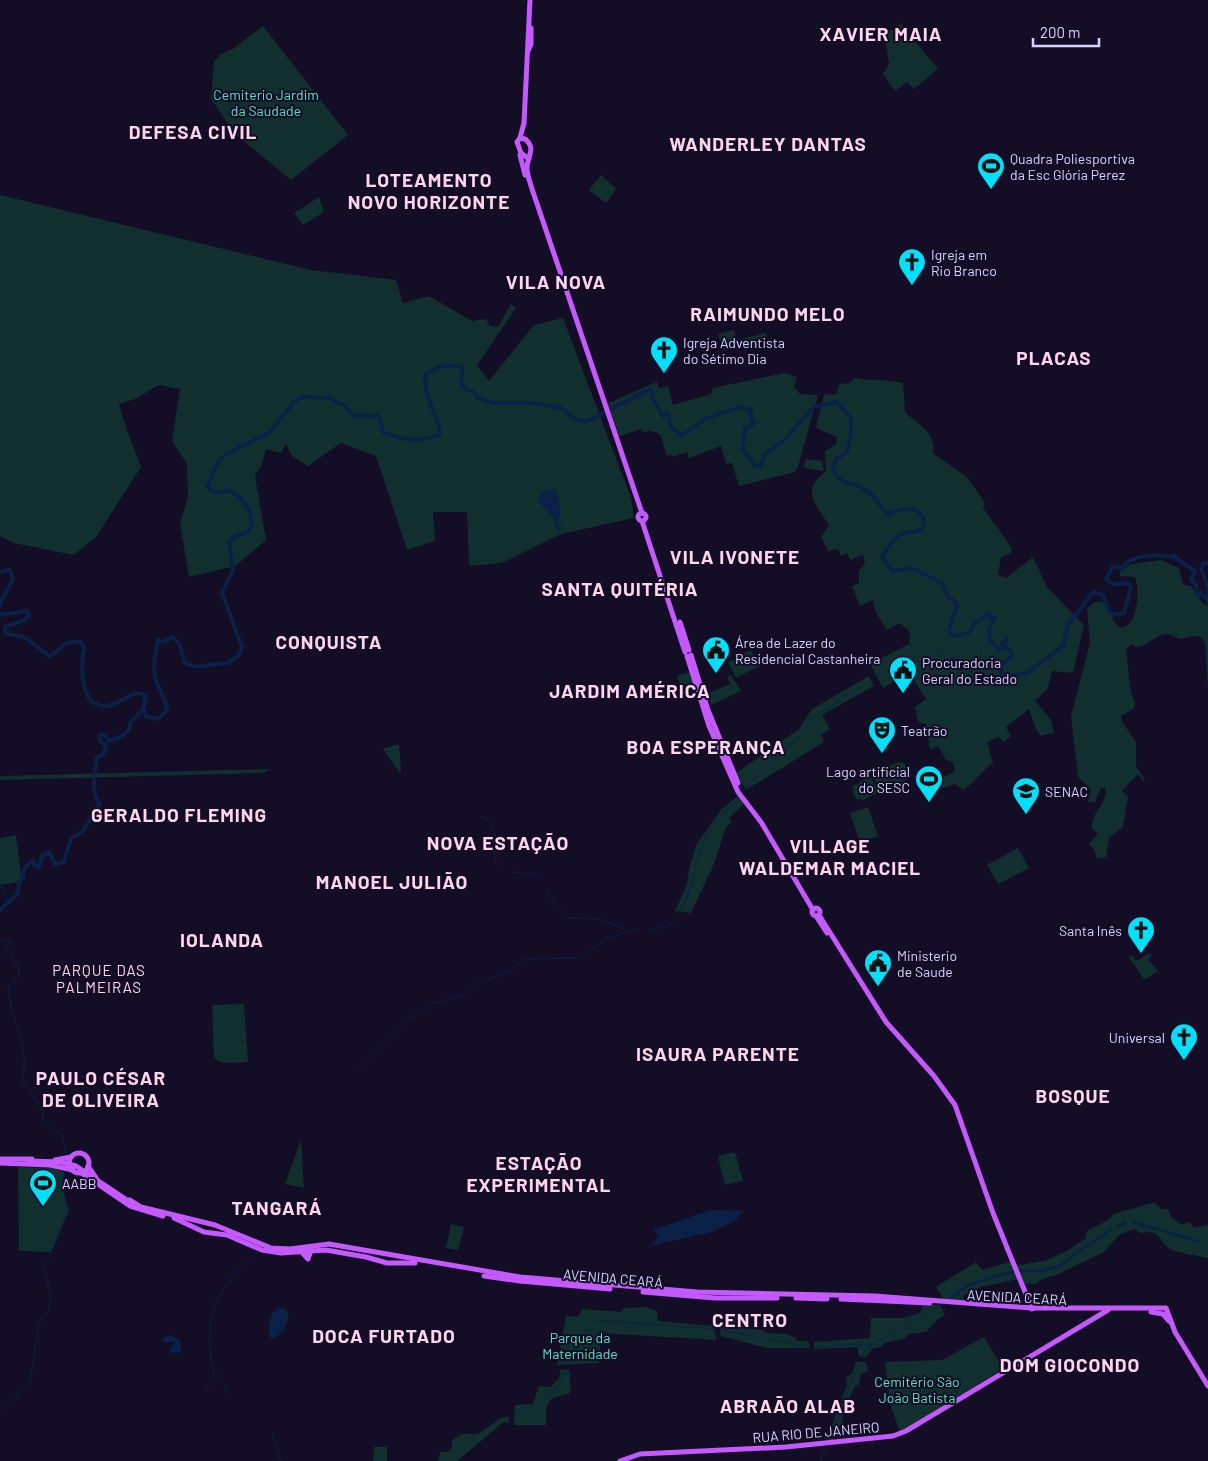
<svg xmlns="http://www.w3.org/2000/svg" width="1208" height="1461" viewBox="0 0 1208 1461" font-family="Barlow,sans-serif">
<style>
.green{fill:#112f2e}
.water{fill:#0b2047}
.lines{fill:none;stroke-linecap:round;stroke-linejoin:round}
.stream{stroke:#0b2047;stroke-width:1}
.canal{stroke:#0b2047;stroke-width:2.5}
.river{stroke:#0b2047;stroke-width:4}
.major{stroke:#c459ff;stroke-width:5}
.major-bridge{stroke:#c459ff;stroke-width:5}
.labels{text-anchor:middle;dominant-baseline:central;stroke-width:4;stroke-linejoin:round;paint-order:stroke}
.park-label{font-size:14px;fill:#5de0c2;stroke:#130e25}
.poi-label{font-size:14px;fill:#d8d2ff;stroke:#130e25;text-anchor:start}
.street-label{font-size:14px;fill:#d8d2ff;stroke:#130e25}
.neighbourhood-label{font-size:15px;letter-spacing:1px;fill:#ffd4ef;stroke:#130e25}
.district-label{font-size:19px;font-weight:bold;letter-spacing:1px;fill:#ffd4ef;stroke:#130e25}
</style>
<rect width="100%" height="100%" fill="#130e25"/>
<g class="green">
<path d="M900,23L938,69L914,89L907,82L895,91L883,74L889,64L884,31L896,29Z"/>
<path d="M263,26L348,135L291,180L235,134L211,99L214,62L221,54L233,49Z"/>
<path d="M601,175L616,189L606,203L589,190Z"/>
<path d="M0,195L311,270L396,280L403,303L429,296L472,321L486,319L490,326L498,327L511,304L516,308L477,365L489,381L534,325L563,318L631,498L634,518L561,534L502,563L469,566L467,512H433L435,541L407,550L376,456L341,443L308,466L292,456L286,444L281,453L266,449L262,464L255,476L266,540L235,566L189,577L180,523L188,497L187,464L172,441L180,389L159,385L135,399L119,404L126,428L141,467L96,537L74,555L14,543L0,536Z"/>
<path d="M319,197L324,212L303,225L294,213Z"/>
<path d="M734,330L737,340L766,333L767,338L723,350L718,334Z"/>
<path d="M784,373L797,377L794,387L800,394L818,395L798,467L795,472L739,486L732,463L726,464L721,446L689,458L687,452L673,457L672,454L667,456L660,434L651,431L642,432L641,429L617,437L606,404L657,382L659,388L668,386L673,405L711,394L713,388Z"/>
<path d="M855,378C872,381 887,379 903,383L905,412C918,424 936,433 933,453L967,477L985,503L983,508L1012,548L1011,553L1001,557L998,574L1006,578L1033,557L1047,587L1084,625L1073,673L1052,671L1048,688L1035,701L1051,720L1054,733L1041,736L1036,729L1029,709L1006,727L1011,736L1004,742L998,737L987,742L993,763C981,771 976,782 963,790L955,784L943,788L937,781L955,771L953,762L946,760L938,746L930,750L926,724L918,722L915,707L926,699L909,673L883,688L870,664L909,644L910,632L900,623L887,630L876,613L873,600L860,606L852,586L859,583V571L865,563L863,555L850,560L847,553L841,556L838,549L828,551L821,537L829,525C817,506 799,489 826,472L825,451L836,444L837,437L816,428L824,394L836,395L839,384L850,383Z"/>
<path d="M806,459L822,461L824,471L804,468Z"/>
<path d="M1161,560L1179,568L1183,585L1191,586L1203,604L1208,605V688L1205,642L1200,637L1192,636L1181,639C1176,638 1172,634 1166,634C1154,635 1148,647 1135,647L1132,644L1126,648L1130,687L1135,705L1133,709L1122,715L1121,720L1136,742V766L1145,780L1143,781L1138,774L1122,791L1128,797L1123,827L1109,838L1106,857L1097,859L1094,849L1089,844L1098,834L1092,829C1090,812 1109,803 1105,788H1101L1095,802H1088L1091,789L1078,777L1071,716L1090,643L1087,608L1095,602H1102C1112,610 1110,623 1122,628C1138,625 1140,590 1135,577L1120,576V572L1131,564Z"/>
<path d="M751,650L759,666L736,678L728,662Z"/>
<path d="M689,672L694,687L682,691L677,676Z"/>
<path d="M731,675L741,691L711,705L707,694L730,684L727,677Z"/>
<path d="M869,676L874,686L822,715L830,729L821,735L824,742L746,790L736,773L799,729L812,709Z"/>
<path d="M399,744L401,771L400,773L383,749Z"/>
<path d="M898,762L904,763L912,776L882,793L871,774Z"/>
<path d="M269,769L264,773L0,780V776Z"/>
<path d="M870,776L879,792L862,801L860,799L857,800L852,791L854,790L852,787Z"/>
<path d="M739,795L744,804L729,818L732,822L726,827L714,864L691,913L675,911L687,884L689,869L696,845L721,810Z"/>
<path d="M868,807L878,836L860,843L850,813Z"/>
<path d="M16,835L22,882L0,885V838Z"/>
<path d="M1018,848L1029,868L998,884L987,865Z"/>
<path d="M1150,953L1152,956L1148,959L1158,971L1144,980L1129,957L1132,955L1136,961Z"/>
<path d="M244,1004L248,1062L223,1063L214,1058L212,1005Z"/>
<path d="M301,1140L304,1188L285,1184Z"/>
<path d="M735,1152L743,1181L725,1185L718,1156Z"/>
<path d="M18,1167L53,1168L64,1172L63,1191L69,1211L51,1252L19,1251Z"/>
<path d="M1155,1202L1161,1209H1168L1171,1217L1182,1225L1190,1222L1194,1228L1208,1225V1258C1197,1255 1182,1254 1172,1250C1156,1242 1164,1229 1140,1233L1135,1229L1120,1234L1104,1252L1056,1275L1040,1280L1036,1284H1021L1018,1279L981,1287L963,1296L964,1301L944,1300L936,1287L976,1262L982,1270L1010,1262L1020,1265L1047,1260L1067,1251L1086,1238V1232C1095,1226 1108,1222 1114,1214Z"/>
<path d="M451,1224L464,1227L458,1250L446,1248Z"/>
<path d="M923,1305H940L945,1315L937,1320L926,1332L908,1334L906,1338L885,1343L881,1347L873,1348L865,1358L859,1356L857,1347L814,1349V1342L870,1338L871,1318H903L920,1313Z"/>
<path d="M645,1307L657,1311L658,1321L714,1326L716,1340L601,1333L599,1363L557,1365L566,1316L578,1317L582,1309L621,1312L624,1308Z"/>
<path d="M731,1317L737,1319L739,1327L762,1330L767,1333L786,1334L796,1338V1341H808L810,1348H767L721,1336L718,1318Z"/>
<path d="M984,1337L1003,1369L900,1432L890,1404L885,1362L942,1360Z"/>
<path d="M856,1362H866L868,1371L861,1374L859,1384L855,1386L843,1412L842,1427H836L833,1440L826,1441L847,1385L846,1376L852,1374Z"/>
<path d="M569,1369L571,1392C567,1395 565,1395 560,1396C543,1398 547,1413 546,1425H514L515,1405L533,1404L539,1386L550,1387L559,1379L560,1370Z"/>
<path d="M508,1416L509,1423L504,1422L500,1425L457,1461H438L440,1452H448L452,1447V1440C464,1431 466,1435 478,1434L501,1418Z"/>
<path d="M374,1447H387V1461H373Z"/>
</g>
<g class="water">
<path d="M547,489L557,491L561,512L557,521L562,527L559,531C553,527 556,522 552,517C547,510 541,506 537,498Z"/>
<path d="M710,1210L742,1211L735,1221L713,1232L649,1246L659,1237L652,1228H658Z"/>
<path d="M278,1308L286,1309L289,1316L284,1331L273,1339L270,1337C267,1328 269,1314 278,1308Z"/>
<path d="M170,1335L180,1340L181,1350L179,1353H172L169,1350L176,1341L164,1342L163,1338Z"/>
</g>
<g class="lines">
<g class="stream">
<path d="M877,675L892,669L900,657L903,658L904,665H907V657L910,655L919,662L939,650L943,651L945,659L949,661L957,655L958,677L967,678L981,655L982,646L990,640"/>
<path d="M741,794L755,778L800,736L812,719L862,686"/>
<path d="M481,817H484C488,822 493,827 495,834C498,845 488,858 501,867"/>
<path d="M512,872L532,874L541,880"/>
<path d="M0,877V883"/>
<path d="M0,884L9,901"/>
<path d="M547,888L555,904L568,918L601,919L626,930"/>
<path d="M681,912C694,885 695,853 710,828C718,816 731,809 739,797"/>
<path d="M650,930L668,926L677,918"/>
<path d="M0,940L12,942L4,952L11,955L20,973L8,988C11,1021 31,1048 22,1081C33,1096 43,1105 44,1123L62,1135L66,1154"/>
<path d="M358,1067L407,1020L434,1003L461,996L477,984L510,971L525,959L580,958L606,939L640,928"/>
<path d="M721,1330L808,1347"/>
<path d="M815,1347L872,1344"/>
<path d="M863,1357L865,1351L874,1343L939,1307"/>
<path d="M570,1364L583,1335L594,1320L714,1329"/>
<path d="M212,1378L214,1369"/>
<path d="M224,1379C222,1374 217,1372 214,1368C210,1362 211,1352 210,1345C206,1303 227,1280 256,1253"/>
<path d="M205,1391L209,1384"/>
<path d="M225,1394L226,1384"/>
<path d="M0,1410L19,1396V1392L30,1381L39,1325L49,1310L50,1293L43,1263C58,1250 57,1227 69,1211L63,1191L64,1172"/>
<path d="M519,1414C542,1404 557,1394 567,1370"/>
<path d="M272,1433L281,1461"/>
<path d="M831,1439L854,1374L862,1363"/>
<path d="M820,1461L826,1447"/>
</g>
<g class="canal">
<path d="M1132,1222L1198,1241"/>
<path d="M1118,1226L1125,1223"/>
<path d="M952,1297L970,1284L1015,1271H1041L1059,1266L1111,1229"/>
</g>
<g class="river">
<path d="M1208,563H1204L1201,569L1208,587V595"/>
<path d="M0,572L10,570L13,580L2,599L0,606"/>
<path d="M0,613L1,615L27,611L29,615L25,620L5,627V633L26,638L49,656C64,651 57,640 81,642L84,648C80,668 80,716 114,704C123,701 130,693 140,693L146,697L143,709L147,717L158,719L167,710C166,700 163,697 159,688C151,672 155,657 158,640L163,642L172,637C183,645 181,651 184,662C199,672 212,662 228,663L238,656L242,647L222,593L233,570L229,542L234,537L248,532C258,516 244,499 230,490C221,493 215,494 207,487L218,462L226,454L270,432L295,401L303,397L329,398L344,405L352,415L379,416L383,432C400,441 423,442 440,434C438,414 422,394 426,374C437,366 449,363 463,368L461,382L464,388L473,392L479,398L493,403H533L545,405L561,408L577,420L586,422L650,389L652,391L653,399L663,416L668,414L671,427L681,435L688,432L703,420L740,407L751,410L750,416L754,423L745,429L743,450L755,466H760L765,454L783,441L814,407L836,402L851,418V435L847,452L837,458L833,465C834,487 856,480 870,493C877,500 880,508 889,514C901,508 916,505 924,519L923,529C895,537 899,530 882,557L893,571L912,568L942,583L947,595L957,604C957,615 933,646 970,632L973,625L988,613L990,618L995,617L989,629L990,640L999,649L1006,639L1003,647L1009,649L1012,656L999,666L1003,675L1011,676L1029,672L1064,645C1067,623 1068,624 1081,608C1086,603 1087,597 1093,592L1103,595L1109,611L1113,615L1124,613L1131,588L1128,583L1113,584L1106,579L1113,566L1122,568C1132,554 1156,554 1172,557L1174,555L1176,558L1195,571L1191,579L1197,587L1196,594L1201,592L1200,595L1206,597L1208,602"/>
<path d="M0,910L18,893L19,881L24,877L22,875L26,866L33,861L35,866L39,868L42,856L49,852L55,864L64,862L71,838C93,829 85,817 100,804C90,795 95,769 97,757L103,755L106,745L100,742V735H105L109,741L121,737L130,729V723L143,709"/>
</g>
<g class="major">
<path d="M528,51L531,44V28"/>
<path d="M520,138L524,123L530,0"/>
<path d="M520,155L525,175"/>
<path d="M529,159L521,153L517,142L520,138L525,139C537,149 527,156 527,168C527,175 530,182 532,189L642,513"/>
<circle cx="642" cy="517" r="4"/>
<path d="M642,521L685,652"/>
<path d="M680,622L689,650"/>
<path d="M691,655L708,710L738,783"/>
<path d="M687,656L709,726L738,792L761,822L813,910"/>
<circle cx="816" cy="912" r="4"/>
<path d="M819,915L886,1022L934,1076L955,1105L993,1213L1032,1309"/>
<path d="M816,916L827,933"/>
<circle cx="79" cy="1163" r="10"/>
<path d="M0,1159H32"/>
<path d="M55,1160L71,1157"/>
<path d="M0,1163L50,1165L73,1170"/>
<path d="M88,1166L96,1178"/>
<path d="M80,1172L130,1206L163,1216"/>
<path d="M130,1200L141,1207L215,1225L271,1248L290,1249L329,1244L520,1277L697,1292L875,1296L1031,1308H1166L1175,1332L1208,1386"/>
<path d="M174,1218L204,1232L227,1235L262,1250L281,1253L326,1250L366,1257L387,1263H415"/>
<path d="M301,1251L308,1259L311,1250"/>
<path d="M484,1276L520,1281L610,1289"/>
<path d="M643,1292L715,1298H777"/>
<path d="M796,1298L827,1299"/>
<path d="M841,1299L930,1303"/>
<path d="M1151,1312L1163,1314L1169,1321"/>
<path d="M620,1461L640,1454L786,1447L893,1436L906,1431L1108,1310"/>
</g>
<path class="major-bridge" d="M28,1161L61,1162L76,1166L133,1204"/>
</g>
<defs>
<g id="stadium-pin" transform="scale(1.4375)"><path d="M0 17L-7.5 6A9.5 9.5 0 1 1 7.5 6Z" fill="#00e0fd" stroke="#130e25"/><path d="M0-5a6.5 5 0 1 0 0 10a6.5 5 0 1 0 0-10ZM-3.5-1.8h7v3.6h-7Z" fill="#111"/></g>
<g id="church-pin" transform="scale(1.4375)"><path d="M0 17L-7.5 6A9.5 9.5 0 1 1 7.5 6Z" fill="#00e0fd" stroke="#130e25"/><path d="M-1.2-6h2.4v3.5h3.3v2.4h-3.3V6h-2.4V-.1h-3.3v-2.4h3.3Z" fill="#111"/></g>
<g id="civic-pin" transform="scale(1.4375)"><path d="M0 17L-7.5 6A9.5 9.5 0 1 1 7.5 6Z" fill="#00e0fd" stroke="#130e25"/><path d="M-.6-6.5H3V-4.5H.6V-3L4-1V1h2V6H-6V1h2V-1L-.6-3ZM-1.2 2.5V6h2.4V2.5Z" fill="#111"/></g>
<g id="theatre-pin" transform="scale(1.4375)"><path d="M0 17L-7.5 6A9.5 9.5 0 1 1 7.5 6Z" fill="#00e0fd" stroke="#130e25"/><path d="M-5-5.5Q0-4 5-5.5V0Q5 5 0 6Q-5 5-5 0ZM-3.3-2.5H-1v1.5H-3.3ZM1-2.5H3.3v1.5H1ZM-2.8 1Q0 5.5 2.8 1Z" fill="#111"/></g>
<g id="university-pin" transform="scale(1.4375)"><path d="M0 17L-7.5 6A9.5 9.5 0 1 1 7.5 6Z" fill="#00e0fd" stroke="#130e25"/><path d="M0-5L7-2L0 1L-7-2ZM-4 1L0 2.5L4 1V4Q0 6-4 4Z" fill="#111"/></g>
</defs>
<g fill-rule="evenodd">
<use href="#stadium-pin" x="991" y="166"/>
<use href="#church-pin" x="912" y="262"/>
<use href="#church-pin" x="664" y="350"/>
<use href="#civic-pin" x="716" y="650"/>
<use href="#civic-pin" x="903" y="670"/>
<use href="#theatre-pin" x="882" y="730"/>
<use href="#stadium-pin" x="929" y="779"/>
<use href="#university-pin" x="1026" y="791"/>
<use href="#church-pin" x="1141" y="930"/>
<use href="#civic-pin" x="878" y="963"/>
<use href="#church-pin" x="1184" y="1037"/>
<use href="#stadium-pin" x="43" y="1183"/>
</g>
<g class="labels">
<g class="park-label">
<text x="266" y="94">Cemiterio Jardim<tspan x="266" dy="16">da Saudade</tspan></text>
<text x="580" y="1337">Parque da<tspan x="580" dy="16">Maternidade</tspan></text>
<text x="917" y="1381">Cemitério São<tspan x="917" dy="16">João Batista</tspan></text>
</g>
<g class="poi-label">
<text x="1010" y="158">Quadra Poliesportiva<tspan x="1010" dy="16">da Esc Glória Perez</tspan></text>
<text x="931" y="254">Igreja em<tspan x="931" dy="16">Rio Branco</tspan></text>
<text x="683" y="342">Igreja Adventista<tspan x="683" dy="16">do Sétimo Dia</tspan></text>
<text x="735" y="642">Área de Lazer do<tspan x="735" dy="16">Residencial Castanheira</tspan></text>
<text x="922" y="662">Procuradoria<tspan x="922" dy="16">Geral do Estado</tspan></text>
<text x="901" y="730">Teatrão</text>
<text x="910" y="771" text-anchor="end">Lago artificial<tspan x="910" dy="16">do SESC</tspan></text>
<text x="1045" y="791">SENAC</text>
<text x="1122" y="930" text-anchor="end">Santa Inês</text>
<text x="897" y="955">Ministerio<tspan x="897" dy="16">de Saude</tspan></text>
<text x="1165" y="1037" text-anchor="end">Universal</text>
<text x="62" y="1183">AABB</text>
</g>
<g class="street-label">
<text transform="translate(613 1278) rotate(5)">AVENIDA CEARÁ</text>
<text transform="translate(1017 1297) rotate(3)">AVENIDA CEARÁ</text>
<text transform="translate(816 1432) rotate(-5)">RUA RIO DE JANEIRO</text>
</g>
<g class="neighbourhood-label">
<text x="99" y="970">PARQUE DAS<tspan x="99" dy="17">PALMEIRAS</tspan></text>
</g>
<g class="district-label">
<text x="881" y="33">XAVIER MAIA</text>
<text x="193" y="131">DEFESA CIVIL</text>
<text x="768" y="143">WANDERLEY DANTAS</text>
<text x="429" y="179">LOTEAMENTO<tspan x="429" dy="22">NOVO HORIZONTE</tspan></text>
<text x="556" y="281">VILA NOVA</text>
<text x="768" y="313">RAIMUNDO MELO</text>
<text x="1054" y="357">PLACAS</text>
<text x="735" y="556">VILA IVONETE</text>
<text x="620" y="588">SANTA QUITÉRIA</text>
<text x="329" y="641">CONQUISTA</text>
<text x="630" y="690">JARDIM AMÉRICA</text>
<text x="706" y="746">BOA ESPERANÇA</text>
<text x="179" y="814">GERALDO FLEMING</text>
<text x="498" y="842">NOVA ESTAÇÃO</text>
<text x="830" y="845">VILLAGE<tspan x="830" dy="22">WALDEMAR MACIEL</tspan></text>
<text x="392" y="881">MANOEL JULIÃO</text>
<text x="222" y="939">IOLANDA</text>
<text x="718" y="1053">ISAURA PARENTE</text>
<text x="101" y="1077">PAULO CÉSAR<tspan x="101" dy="22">DE OLIVEIRA</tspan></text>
<text x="1073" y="1095">BOSQUE</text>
<text x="539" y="1162">ESTAÇÃO<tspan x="539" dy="22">EXPERIMENTAL</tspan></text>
<text x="277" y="1207">TANGARÁ</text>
<text x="750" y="1319">CENTRO</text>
<text x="384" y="1335">DOCA FURTADO</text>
<text x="1070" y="1364">DOM GIOCONDO</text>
<text x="788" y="1405">ABRAÃO ALAB</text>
</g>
</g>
<path d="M1033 38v8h66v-8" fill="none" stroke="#d8d2ff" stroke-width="2.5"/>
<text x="1040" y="38" font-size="15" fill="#d8d2ff" stroke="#130e25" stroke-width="4" paint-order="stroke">200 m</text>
</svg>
